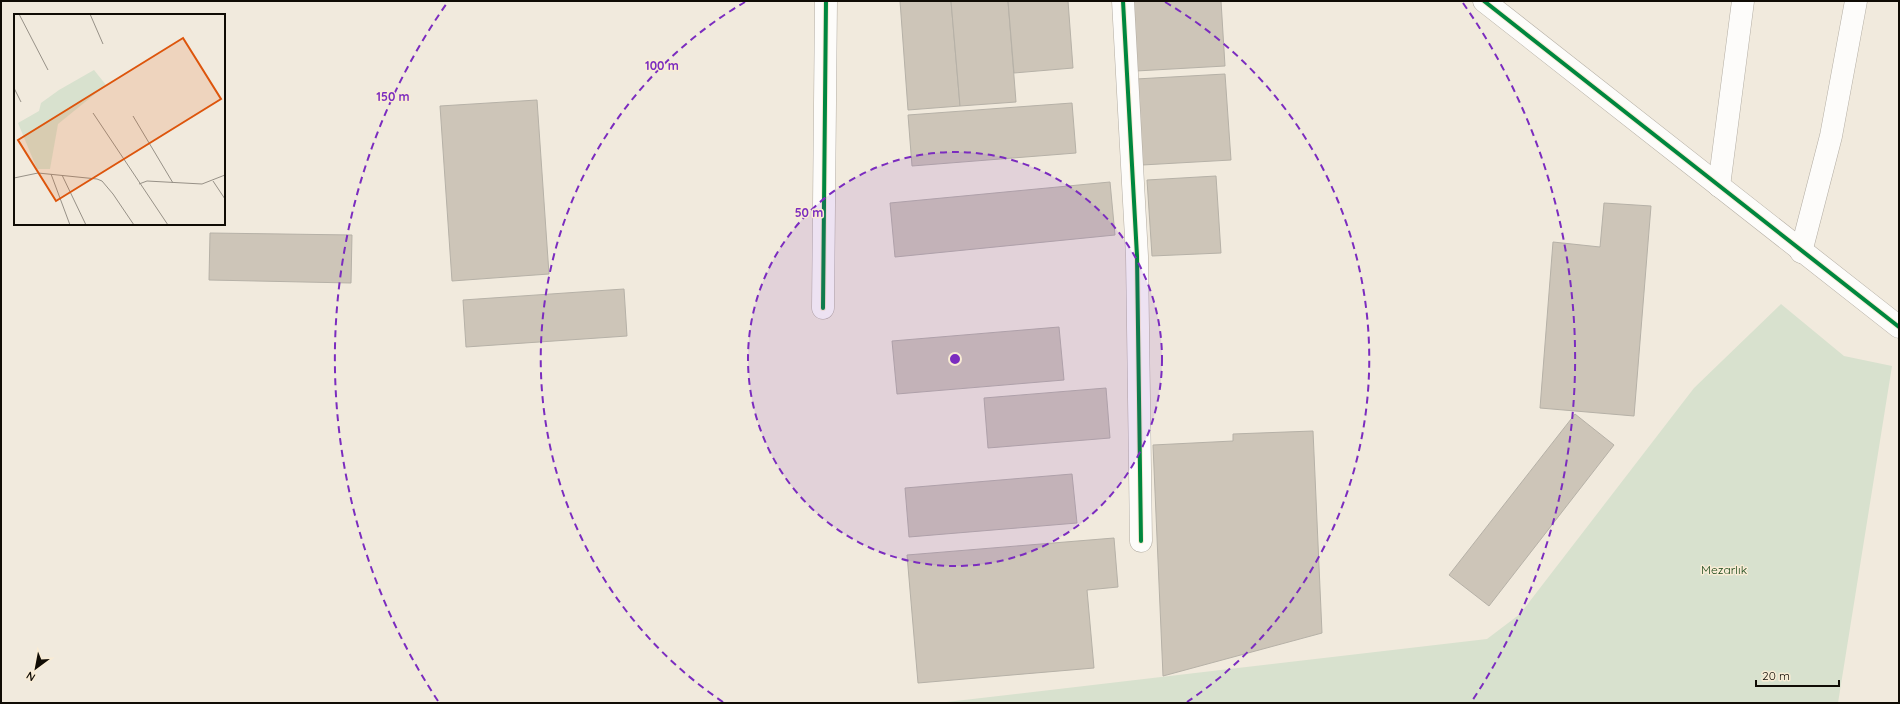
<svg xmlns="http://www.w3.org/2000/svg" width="1900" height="704" viewBox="0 0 1900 704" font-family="Quicksand,sans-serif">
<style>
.green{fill:#d8e1ce}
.building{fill:#cdc5b8;stroke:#b6b1a7}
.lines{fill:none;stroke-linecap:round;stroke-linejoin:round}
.minor-casing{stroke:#b3ada3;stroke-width:23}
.minor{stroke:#fdfcfa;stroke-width:22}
.cycleway-casing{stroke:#f9ecd5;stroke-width:6}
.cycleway{stroke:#00873e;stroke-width:4}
.ring{fill:none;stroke:#7b2cbf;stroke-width:2;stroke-dasharray:7 5}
.labels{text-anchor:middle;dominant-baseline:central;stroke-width:3;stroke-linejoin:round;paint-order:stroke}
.park-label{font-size:12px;fill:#144314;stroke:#f9ecd5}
.inset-road{fill:none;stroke:#979187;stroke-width:1}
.view{fill:#dd550c;fill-opacity:0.15;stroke:#dd550c;stroke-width:2}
.inset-edge{fill:none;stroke:#100c05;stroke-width:2}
.centre{fill:#7b2cbf;stroke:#f9ecd5;stroke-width:2}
.ring-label{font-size:12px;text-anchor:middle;font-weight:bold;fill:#7b2cbf;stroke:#f9ecd5;stroke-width:3;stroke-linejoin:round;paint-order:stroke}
</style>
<rect width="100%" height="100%" fill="#f1eadd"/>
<path class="green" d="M1781,304L1844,356L1892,366L1838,703H938L1487,639L1520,614L1694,388Z"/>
<g class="building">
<path d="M900,1H951L960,106L908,110Z"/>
<path d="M951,1H1008L1016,102L960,106Z"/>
<path d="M1008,1H1068L1073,68L1014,73Z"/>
<path d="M1131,1H1221L1225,66L1136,71Z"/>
<path d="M1225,74L1231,160L1142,165L1136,79Z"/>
<path d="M537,100L549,274L452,281L440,106Z"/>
<path d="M1072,103L1076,153L912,166L908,115Z"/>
<path d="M1216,176L1221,253L1152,256L1147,180Z"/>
<path d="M1110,182L1115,235L895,257L890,203Z"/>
<path d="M1604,203L1651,206L1634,416L1540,408L1553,242L1600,247Z"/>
<path d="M210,233L352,235L351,283L209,280Z"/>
<path d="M624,289L627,336L466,347L463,300Z"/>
<path d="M1059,327L1064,380L897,394L892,341Z"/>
<path d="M1106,388L1110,438L988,448L984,398Z"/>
<path d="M1575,414L1614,445L1489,606L1449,575Z"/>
<path d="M1313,431L1322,633L1163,676L1153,445L1233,441V434Z"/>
<path d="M1072,474L1077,523L909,537L905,488Z"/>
<path d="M1114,538L1118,587L1087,590L1094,668L918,683L907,555Z"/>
</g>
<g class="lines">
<g class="minor-casing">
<g id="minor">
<path d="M1123,1L1137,256L1141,541"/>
<path d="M1484,1L1899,327"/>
<path d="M1719,186L1743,1"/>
<path d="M1801,252L1831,136L1856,1"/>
<path d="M823,308L826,1"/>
</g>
</g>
<use href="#minor" class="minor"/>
<g class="cycleway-casing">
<g id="cycleway">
<path d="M1123,1L1137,256L1141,541"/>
<path d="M1484,1L1899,327"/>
<path d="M823,308L826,1"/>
</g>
</g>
<use href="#cycleway" class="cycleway"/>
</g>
<circle cx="955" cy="359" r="207" fill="#7b2cbf" fill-opacity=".12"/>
<g class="ring">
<circle cx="955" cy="359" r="207"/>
<path d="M723 702A414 414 0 0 1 745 2M1165 2A414 414 0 0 1 1187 702"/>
<path d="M438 701A620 620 0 0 1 447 3M1463 3A620 620 0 0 1 1472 701"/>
</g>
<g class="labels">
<g class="park-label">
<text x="1724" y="569">Mezarlık</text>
</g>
</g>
<g transform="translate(14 14)">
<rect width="211" height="211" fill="#f1eadd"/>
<path d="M80,56L92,71L44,110L36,155H23L4,109L25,97L27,89L45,76Z" fill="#d8e1ce"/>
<path class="inset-road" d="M5,0L34,56M76,0L89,30M0,74L7,88M79,99L154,211M119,102L159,169M37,160L56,211M48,161L72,211M0,164L24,159L83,165L88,167L99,180L120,211M199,167L211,185M125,170L133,167L188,170L211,161"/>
<path class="view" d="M169,24L207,85L42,187L4,126Z"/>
<rect width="211" height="211" class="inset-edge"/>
</g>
<circle cx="955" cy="359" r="6" class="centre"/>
<g class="ring-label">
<text x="662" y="70">100 m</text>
<text x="393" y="101">150 m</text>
<text x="809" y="217">50 m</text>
</g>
<rect width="1900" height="704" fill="none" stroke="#100c05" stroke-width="4"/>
<g transform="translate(36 668) rotate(212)" stroke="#f9ecd5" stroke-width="3" paint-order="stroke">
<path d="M0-3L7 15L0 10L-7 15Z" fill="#100c05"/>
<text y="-6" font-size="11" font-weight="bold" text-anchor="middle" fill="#100c05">N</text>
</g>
<path d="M1756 680v6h83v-6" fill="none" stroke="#100c05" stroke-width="2"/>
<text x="1762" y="680" font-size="12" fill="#100c05" stroke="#f9ecd5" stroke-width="3" paint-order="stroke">20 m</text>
</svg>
